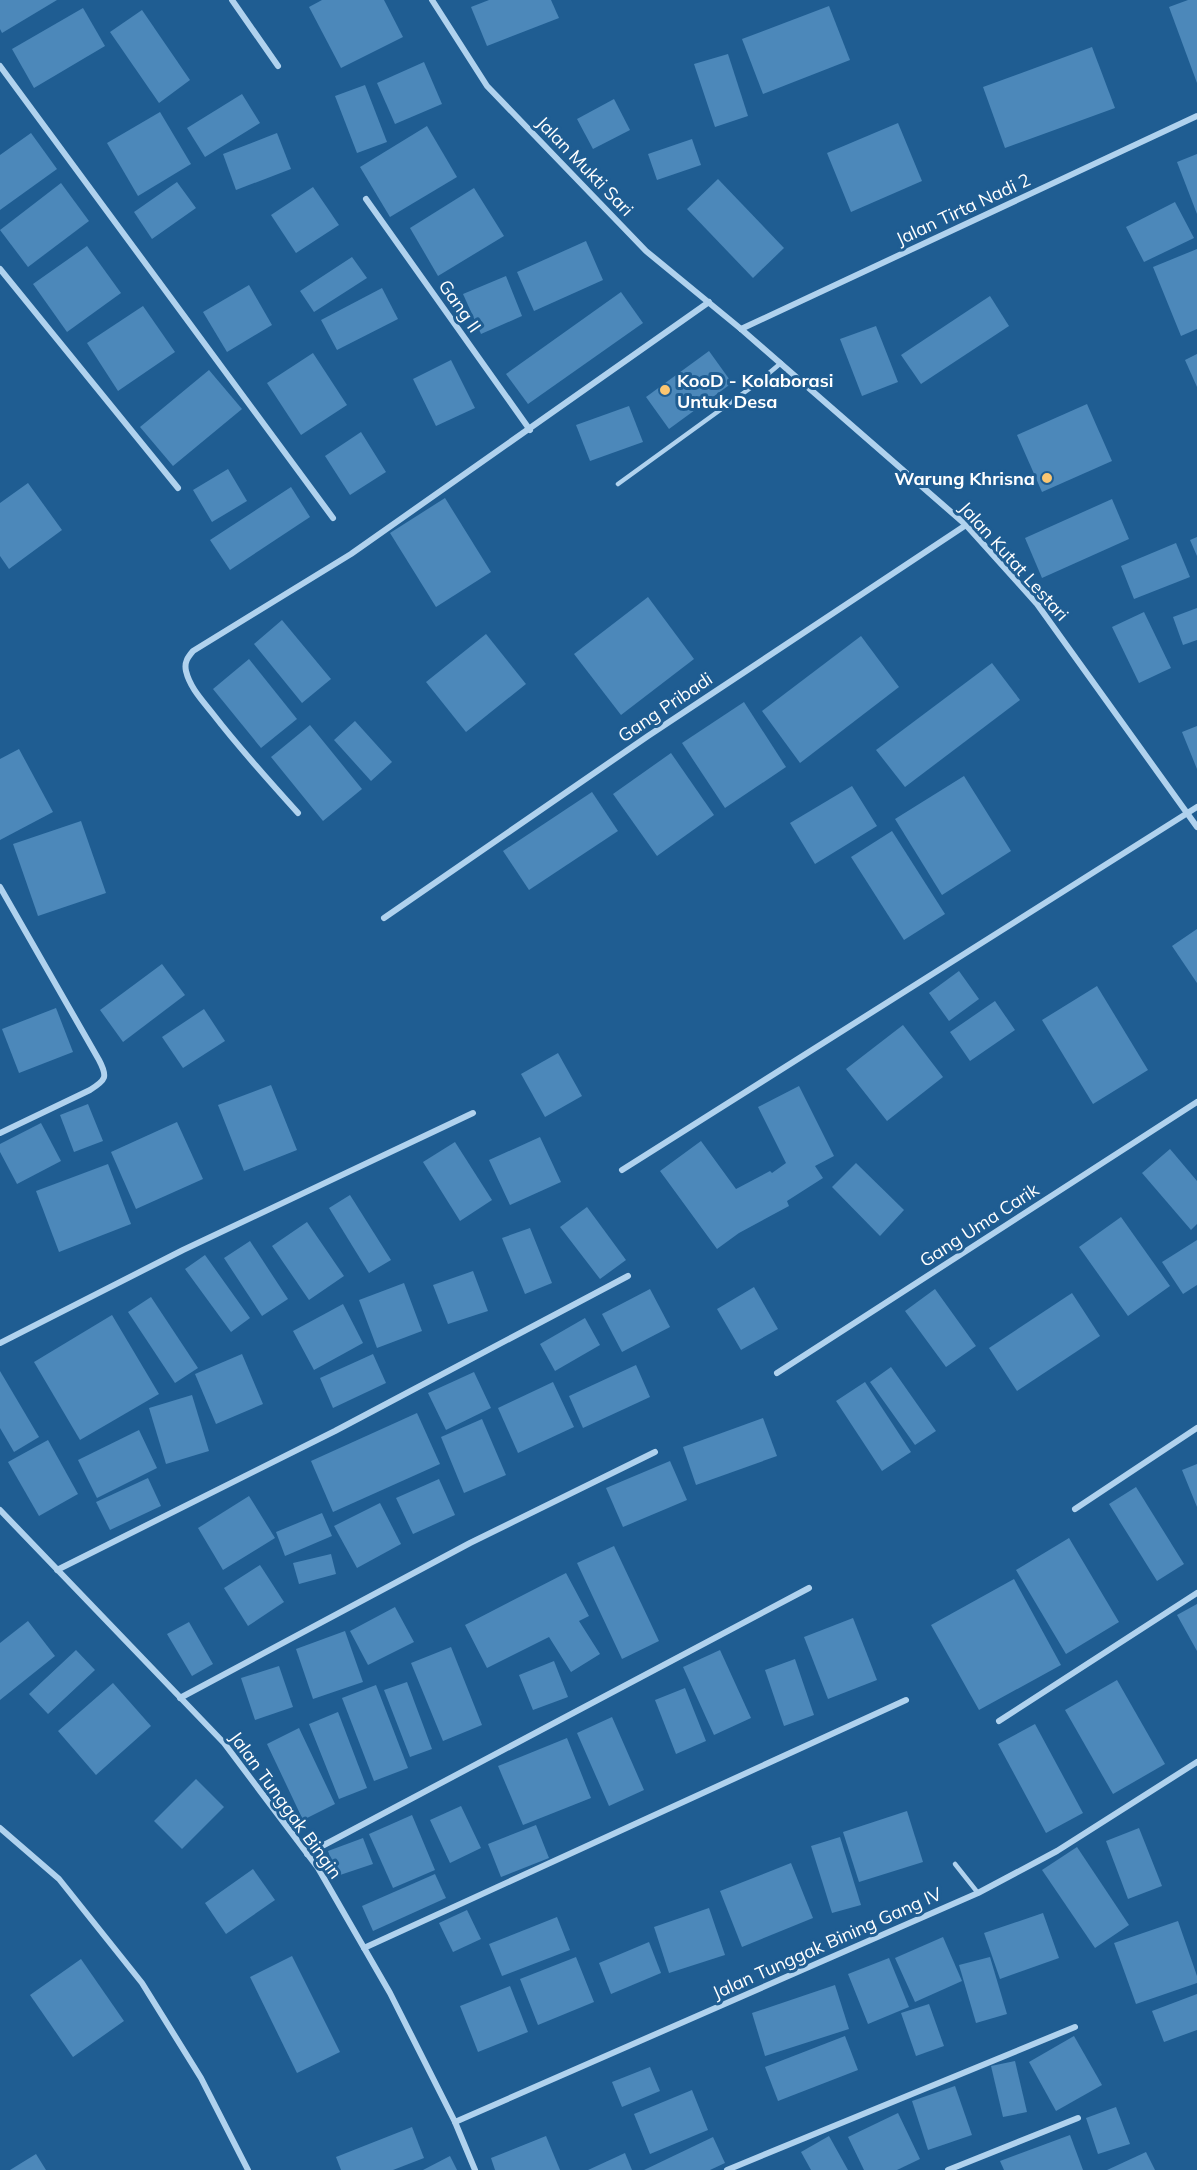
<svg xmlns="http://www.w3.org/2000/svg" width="1197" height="2170" viewBox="0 0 1197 2170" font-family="Mulish,sans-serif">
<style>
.building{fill:#4c88ba}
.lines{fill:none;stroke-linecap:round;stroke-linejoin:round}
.service{stroke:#b0d2ee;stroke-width:4.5}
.minor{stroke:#b0d2ee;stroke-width:6}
.poi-dot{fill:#fbc671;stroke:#1f5d92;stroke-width:2}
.labels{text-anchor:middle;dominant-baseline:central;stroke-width:6;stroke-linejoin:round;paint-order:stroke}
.street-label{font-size:18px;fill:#fff;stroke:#1f5d92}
.poi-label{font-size:18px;font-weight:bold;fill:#fff;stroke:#1f5d92;text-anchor:start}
</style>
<rect width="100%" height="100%" fill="#1f5d92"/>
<g class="building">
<path d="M0,0H57L2,33L0,29Z"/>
<path d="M322,0H384L403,37L341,68L309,7Z"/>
<path d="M489,0H551L559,18L487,46L471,7Z"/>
<path d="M1188,0H1197V83L1169,7Z"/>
<path d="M829,6L850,60L763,94L742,39Z"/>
<path d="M83,8L105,46L34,88L12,49Z"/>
<path d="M142,10L190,80L159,103L110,32Z"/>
<path d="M1092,47L1115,108L1005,148L983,87Z"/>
<path d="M728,54L748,116L715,127L694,64Z"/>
<path d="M424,62L442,104L395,124L377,83Z"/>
<path d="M365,85L387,142L357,153L335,96Z"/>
<path d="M242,94L260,123L205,157L187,128Z"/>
<path d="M614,99L630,130L593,149L577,119Z"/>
<path d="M160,112L191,164L138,196L107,143Z"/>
<path d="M898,123L922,181L851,212L827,153Z"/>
<path d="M427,126L457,177L390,217L360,167Z"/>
<path d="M31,133L57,169L0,210V155Z"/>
<path d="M277,133L291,169L236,190L223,154Z"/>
<path d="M692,139L701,165L657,180L648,154Z"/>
<path d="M1197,154V214L1177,162Z"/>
<path d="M718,179L784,248L753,278L687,209Z"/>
<path d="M177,182L196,208L152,239L134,212Z"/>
<path d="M61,183L89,221L28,267L0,230Z"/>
<path d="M313,187L339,225L296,253L271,215Z"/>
<path d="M474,188L504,236L438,276L410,228Z"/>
<path d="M1175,202L1194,238L1144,262L1126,227Z"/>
<path d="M586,241L603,280L534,311L517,272Z"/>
<path d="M87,246L121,293L67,332L33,284Z"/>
<path d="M1197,249V329L1181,336L1153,267Z"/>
<path d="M352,257L367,278L314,312L300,291Z"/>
<path d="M506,276L522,316L481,334L463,294Z"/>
<path d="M249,285L272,325L227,352L203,312Z"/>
<path d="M382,288L398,319L337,350L321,320Z"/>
<path d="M621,292L643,323L528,404L506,374Z"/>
<path d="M990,296L1009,326L921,384L901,355Z"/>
<path d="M143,306L175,352L118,391L87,343Z"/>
<path d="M876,326L898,382L862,396L840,339Z"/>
<path d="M709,351L732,383L669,429L646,397Z"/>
<path d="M313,353L347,405L301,435L267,383Z"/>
<path d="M1197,354V387L1185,360Z"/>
<path d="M451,360L475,408L436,426L413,379Z"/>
<path d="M209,370L242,409L173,466L140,427Z"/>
<path d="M1087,404L1112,461L1042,492L1017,435Z"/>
<path d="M629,406L643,442L590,461L576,425Z"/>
<path d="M361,432L386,472L350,495L325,456Z"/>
<path d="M228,469L247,501L212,522L193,490Z"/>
<path d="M28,483L62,530L9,569L0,556V503Z"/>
<path d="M291,487L310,517L230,570L210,540Z"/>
<path d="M445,498L491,572L436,607L390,533Z"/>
<path d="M1112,499L1129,539L1042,578L1025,538Z"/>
<path d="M1197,537V556L1190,540Z"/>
<path d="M1176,543L1190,577L1134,599L1121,566Z"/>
<path d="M648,597L694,659L621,715L574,654Z"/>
<path d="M1197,608V640L1183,645L1173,617Z"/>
<path d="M1144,612L1171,668L1139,683L1112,627Z"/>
<path d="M282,620L331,679L302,703L254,644Z"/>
<path d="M486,634L526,684L466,732L426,682Z"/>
<path d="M861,636L899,687L800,763L762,711Z"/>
<path d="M249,659L297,719L261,748L213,689Z"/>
<path d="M992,663L1020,700L905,787L876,750Z"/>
<path d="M744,702L786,767L725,808L682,743Z"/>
<path d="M355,721L392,762L371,781L334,740Z"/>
<path d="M310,725L362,789L323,821L271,757Z"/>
<path d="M1197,726V769L1182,732Z"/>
<path d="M19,749L53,812L0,840V759Z"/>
<path d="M671,753L714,815L657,856L613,794Z"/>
<path d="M964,776L1011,851L942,895L895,819Z"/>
<path d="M852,786L877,826L815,864L790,823Z"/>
<path d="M592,792L618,831L529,890L503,851Z"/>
<path d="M81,821L106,893L38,916L13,844Z"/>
<path d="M892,831L945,914L904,940L851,857Z"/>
<path d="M1197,929V983L1172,946Z"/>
<path d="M162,964L185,995L123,1042L100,1010Z"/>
<path d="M959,971L979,999L949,1021L929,993Z"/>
<path d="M1097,986L1148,1070L1093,1104L1042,1020Z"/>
<path d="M995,1001L1015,1030L970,1061L950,1032Z"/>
<path d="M56,1008L73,1052L19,1073L2,1029Z"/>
<path d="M204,1009L225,1041L183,1068L162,1037Z"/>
<path d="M903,1025L943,1077L887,1121L846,1069Z"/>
<path d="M558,1053L582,1096L545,1117L521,1074Z"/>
<path d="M271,1085L297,1150L244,1171L218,1105Z"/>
<path d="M799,1086L834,1156L815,1166L823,1178L787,1201L789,1206L739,1233L717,1249L660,1171L701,1141L736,1189L770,1171L772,1173L786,1163L758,1107Z"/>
<path d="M88,1104L103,1141L74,1152L60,1115Z"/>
<path d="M177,1122L203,1179L136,1209L111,1152Z"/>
<path d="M41,1123L61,1161L17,1184L0,1152V1144Z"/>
<path d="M540,1137L561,1182L510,1205L489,1160Z"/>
<path d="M455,1142L492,1200L460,1221L423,1162Z"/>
<path d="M1170,1149L1197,1181V1224L1191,1230L1142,1173Z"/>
<path d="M856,1163L904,1210L880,1236L832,1187Z"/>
<path d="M108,1164L131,1224L59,1252L36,1191Z"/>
<path d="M350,1195L391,1260L369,1273L329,1208Z"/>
<path d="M587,1207L626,1260L600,1279L560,1227Z"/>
<path d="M1121,1217L1170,1286L1128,1316L1079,1247Z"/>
<path d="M307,1222L344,1276L309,1300L272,1246Z"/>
<path d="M530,1228L552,1283L525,1294L502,1238Z"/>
<path d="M1197,1240V1285L1183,1294L1162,1262Z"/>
<path d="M250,1241L288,1299L262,1316L224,1258Z"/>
<path d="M205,1255L250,1318L231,1332L185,1269Z"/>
<path d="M473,1271L488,1311L448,1324L433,1285Z"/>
<path d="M404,1283L422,1331L377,1348L359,1300Z"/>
<path d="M754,1287L778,1329L741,1350L717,1309Z"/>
<path d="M650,1289L670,1327L622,1352L602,1314Z"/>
<path d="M935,1289L976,1346L946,1367L905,1311Z"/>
<path d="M1072,1293L1100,1336L1017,1391L989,1348Z"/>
<path d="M151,1297L198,1368L175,1383L128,1312Z"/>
<path d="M343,1304L363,1343L314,1370L293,1331Z"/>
<path d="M112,1315L159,1394L80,1440L34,1362Z"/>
<path d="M585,1318L600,1345L555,1371L540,1344Z"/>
<path d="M242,1354L263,1404L216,1424L195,1374Z"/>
<path d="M373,1354L386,1383L333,1408L320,1378Z"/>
<path d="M636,1365L650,1397L583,1428L569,1396Z"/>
<path d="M891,1367L936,1431L915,1445L870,1382Z"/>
<path d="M0,1371L39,1437L14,1452L0,1428Z"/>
<path d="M474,1372L491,1408L446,1430L428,1393Z"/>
<path d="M553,1382L574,1427L518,1453L498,1408Z"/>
<path d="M865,1382L911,1452L882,1471L836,1401Z"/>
<path d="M192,1395L209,1451L166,1464L149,1408Z"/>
<path d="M417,1413L440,1464L333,1512L311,1461Z"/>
<path d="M763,1418L777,1456L696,1485L683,1447Z"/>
<path d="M482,1419L506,1475L464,1493L441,1437Z"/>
<path d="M139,1430L157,1468L97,1498L78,1460Z"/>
<path d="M48,1440L78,1494L39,1516L8,1462Z"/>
<path d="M670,1461L687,1500L623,1527L606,1488Z"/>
<path d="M1197,1464V1507L1182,1470Z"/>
<path d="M148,1478L161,1506L110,1530L96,1502Z"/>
<path d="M439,1479L455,1515L413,1534L396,1498Z"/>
<path d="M1136,1487L1184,1564L1157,1581L1109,1504Z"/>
<path d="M249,1496L275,1538L223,1570L198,1528Z"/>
<path d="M380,1503L401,1544L357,1568L334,1526Z"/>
<path d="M322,1513L332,1536L285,1556L276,1532Z"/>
<path d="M1069,1538L1119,1622L1066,1654L1016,1570Z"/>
<path d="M614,1546L659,1641L622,1659L577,1563Z"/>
<path d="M331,1554L336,1574L299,1584L293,1563Z"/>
<path d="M260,1565L284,1602L248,1626L224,1588Z"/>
<path d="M566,1573L589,1616L579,1621L600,1654L571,1672L549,1637L487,1668L465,1625Z"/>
<path d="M1014,1579L1061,1665L979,1710L931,1625Z"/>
<path d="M1197,1604V1651L1177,1615Z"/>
<path d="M395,1607L414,1642L368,1665L350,1631Z"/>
<path d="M853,1618L877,1680L828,1699L804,1637Z"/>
<path d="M28,1621L55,1656L0,1700V1643Z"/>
<path d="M189,1622L213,1664L192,1676L167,1634Z"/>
<path d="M345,1631L363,1682L313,1699L296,1649Z"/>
<path d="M451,1647L482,1725L443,1741L411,1663Z"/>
<path d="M76,1650L95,1670L48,1714L29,1694Z"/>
<path d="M720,1650L751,1718L714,1735L683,1667Z"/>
<path d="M795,1659L814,1715L784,1726L765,1670Z"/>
<path d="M554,1661L568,1697L533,1710L519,1675Z"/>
<path d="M279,1666L293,1707L255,1720L241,1678Z"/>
<path d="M1117,1680L1165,1764L1113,1794L1065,1710Z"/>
<path d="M407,1682L432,1749L410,1757L384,1690Z"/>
<path d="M113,1683L151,1726L96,1775L58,1731Z"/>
<path d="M376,1685L408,1768L374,1781L342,1698Z"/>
<path d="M685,1688L706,1741L676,1754L655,1700Z"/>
<path d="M338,1712L367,1788L339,1799L309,1724Z"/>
<path d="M612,1717L644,1790L609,1806L577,1733Z"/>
<path d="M1035,1724L1083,1813L1046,1833L998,1744Z"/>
<path d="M299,1728L335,1804L303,1820L267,1744Z"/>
<path d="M567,1738L591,1798L523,1825L498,1766Z"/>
<path d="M196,1779L224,1807L182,1849L154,1821Z"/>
<path d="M461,1806L481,1848L450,1863L430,1820Z"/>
<path d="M907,1811L923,1862L859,1882L843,1832Z"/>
<path d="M412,1815L435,1870L393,1888L369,1834Z"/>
<path d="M536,1825L549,1858L501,1877L488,1844Z"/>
<path d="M1139,1828L1162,1886L1128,1899L1106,1841Z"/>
<path d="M840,1837L861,1905L832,1913L811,1846Z"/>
<path d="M363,1838L373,1864L337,1876L328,1851Z"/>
<path d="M1077,1847L1129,1925L1095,1948L1042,1870Z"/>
<path d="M791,1863L813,1918L742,1947L720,1891Z"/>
<path d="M253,1869L275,1900L226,1934L205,1903Z"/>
<path d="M435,1874L446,1898L373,1931L362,1906Z"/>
<path d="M709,1908L725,1955L669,1973L654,1927Z"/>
<path d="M467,1910L481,1939L453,1952L439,1923Z"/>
<path d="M1043,1913L1059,1958L1000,1979L984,1933Z"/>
<path d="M557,1917L570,1950L502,1976L489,1944Z"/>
<path d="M1178,1921L1197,1976V1983L1136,2004L1114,1943Z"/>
<path d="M943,1937L962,1981L915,2002L895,1958Z"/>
<path d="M649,1942L661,1973L611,1994L599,1963Z"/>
<path d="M292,1956L340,2052L297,2073L250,1977Z"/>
<path d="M576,1957L594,2002L538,2025L520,1979Z"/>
<path d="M990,1957L1007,2014L976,2023L959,1965Z"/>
<path d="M889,1958L909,2007L868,2024L848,1974Z"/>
<path d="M81,1959L124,2021L73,2057L30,1995Z"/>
<path d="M835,1985L849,2029L765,2056L752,2013Z"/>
<path d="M510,1986L528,2032L478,2052L460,2006Z"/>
<path d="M1197,1994V2030L1164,2042L1152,2011Z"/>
<path d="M929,2004L944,2046L916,2056L901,2013Z"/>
<path d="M845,2036L858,2070L778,2101L765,2067Z"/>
<path d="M1074,2036L1102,2085L1056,2111L1029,2062Z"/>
<path d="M1015,2061L1027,2112L1003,2117L991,2066Z"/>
<path d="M650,2067L660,2091L622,2107L612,2082Z"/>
<path d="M955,2086L972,2135L928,2150L912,2101Z"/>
<path d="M692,2090L708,2130L650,2154L634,2114Z"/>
<path d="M1116,2107L1130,2144L1098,2154L1086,2118Z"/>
<path d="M898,2113L920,2159L897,2170H864L848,2137Z"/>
<path d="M412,2127L424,2158L393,2170H341L336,2157Z"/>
<path d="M1070,2135L1083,2170H1004L1000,2161Z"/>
<path d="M546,2136L560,2170H495L491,2158Z"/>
<path d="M829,2136L848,2170H811L801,2152Z"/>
<path d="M713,2137L725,2163L710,2170H644Z"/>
<path d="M1146,2152L1155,2170H1107Z"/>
<path d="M625,2153L632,2170H588Z"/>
<path d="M36,2154L46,2170H10Z"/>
<path d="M450,2156L457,2170H423Z"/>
</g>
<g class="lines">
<g class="service">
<path d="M618,484L756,384L781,363"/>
<path d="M955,1864L978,1893"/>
</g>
<g class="minor">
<path d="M232,0L278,66"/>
<path d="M432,0L487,86L646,251L741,329L966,525L1037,604L1197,827"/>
<path d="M0,66L333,518"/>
<path d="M366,199L530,430"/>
<path d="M0,269L178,488"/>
<path d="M741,329L1197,116"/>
<path d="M298,813C269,781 240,749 213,714C203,701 190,688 186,671C184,662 188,657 193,651L351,554L709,302"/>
<path d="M0,887L99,1060C108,1077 106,1080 90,1090L0,1133"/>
<path d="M384,918L648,736L966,525"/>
<path d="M622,1170L1197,807"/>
<path d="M0,1343L183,1250L473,1113"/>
<path d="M777,1373L1197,1102"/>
<path d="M1075,1509L1197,1428"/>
<path d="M0,1510L224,1743L318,1868L390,1993L455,2122L475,2170"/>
<path d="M57,1570L335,1431L628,1276"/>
<path d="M180,1698L470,1543L655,1452"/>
<path d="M999,1721L1197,1593"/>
<path d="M0,1828L59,1879L142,1983L201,2078L248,2170"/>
<path d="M307,1854L809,1588"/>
<path d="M364,1948L906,1700"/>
<path d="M455,2122L978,1893L1057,1851L1197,1762"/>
<path d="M727,2170L1075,2027"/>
<path d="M948,2170L1078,2118"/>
</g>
</g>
<g class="poi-dot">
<circle cx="665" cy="390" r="6"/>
<circle cx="1047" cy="478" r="6"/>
</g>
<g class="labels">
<g class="street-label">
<text transform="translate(585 166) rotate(46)">Jalan Mukti Sari</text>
<text transform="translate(963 209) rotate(-25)">Jalan Tirta Nadi 2</text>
<text transform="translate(460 306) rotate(55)">Gang II</text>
<text transform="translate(1014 561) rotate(48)">Jalan Kutat Lestari</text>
<text transform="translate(665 707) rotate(-34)">Gang Pribadi</text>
<text transform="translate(979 1225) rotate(-33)">Gang Uma Carik</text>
<text transform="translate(286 1805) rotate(54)">Jalan Tunggak Bingin</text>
<text transform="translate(827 1943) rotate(-24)">Jalan Tunggak Bining Gang IV</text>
</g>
<g class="poi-label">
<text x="677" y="380">KooD - Kolaborasi<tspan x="677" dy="21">Untuk Desa</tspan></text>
<text x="1035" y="478" text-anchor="end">Warung Khrisna</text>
</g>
</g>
</svg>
